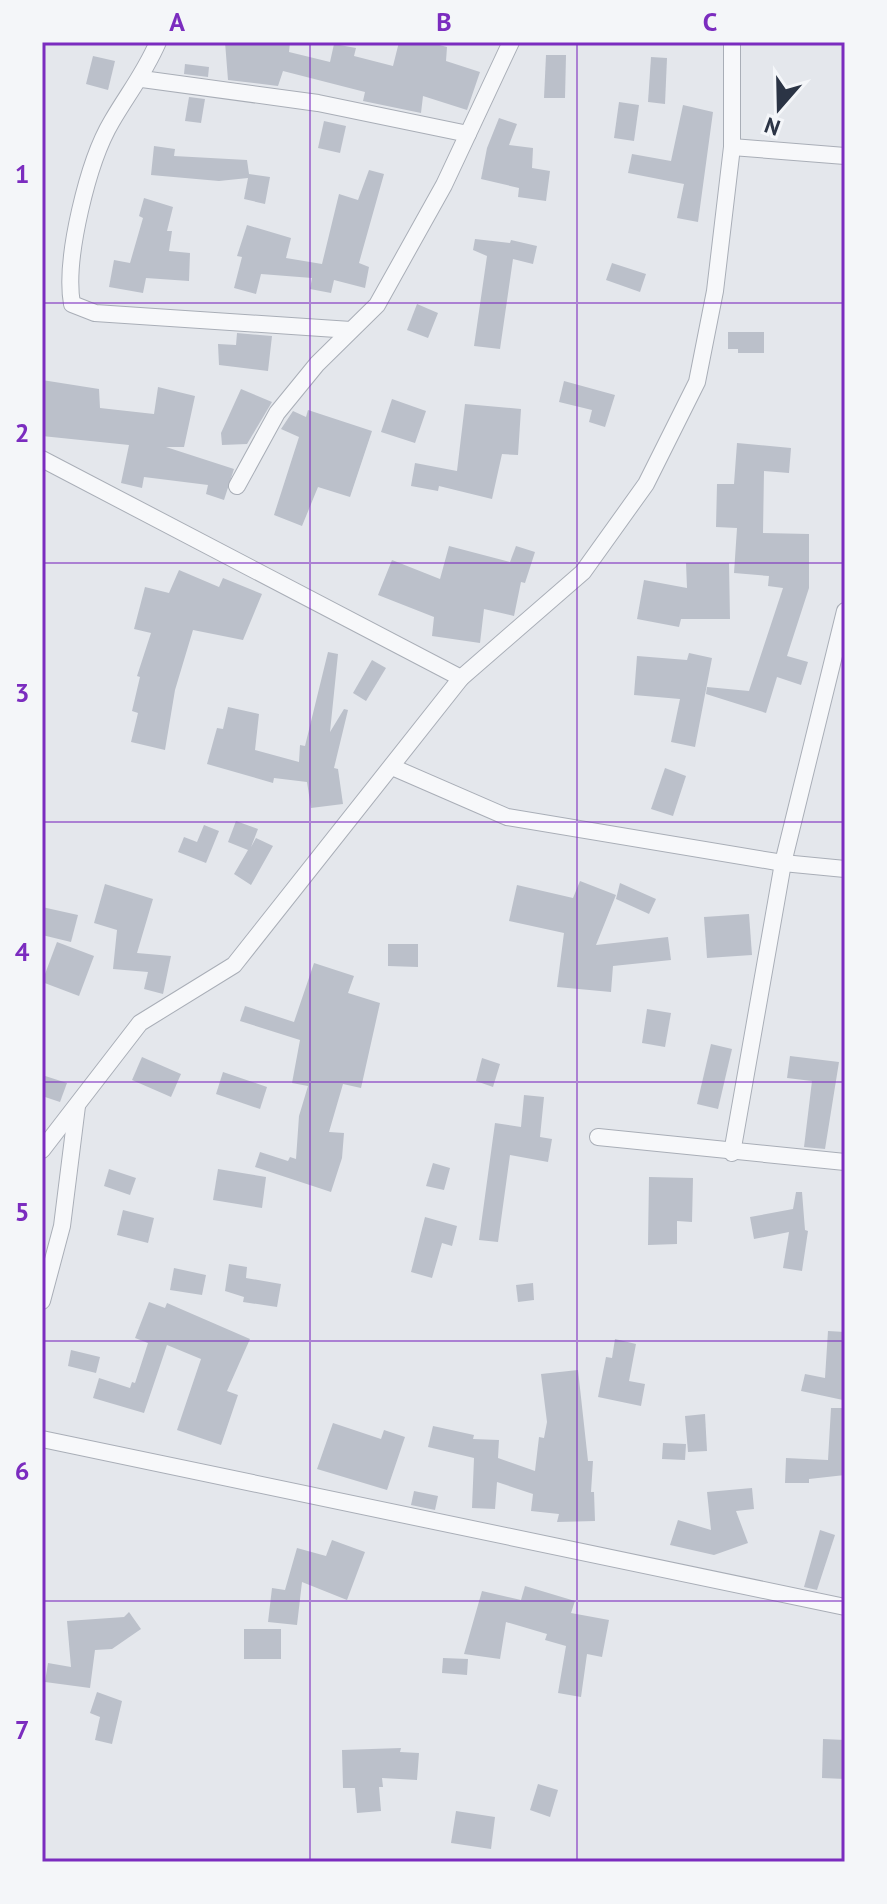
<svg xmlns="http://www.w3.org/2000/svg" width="887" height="1904" viewBox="0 0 887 1904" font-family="'PT Sans',sans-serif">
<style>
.building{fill:#bbc0ca}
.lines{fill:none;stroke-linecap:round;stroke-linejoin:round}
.minor-casing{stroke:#a9aeb7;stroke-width:18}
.minor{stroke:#f7f8fa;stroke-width:16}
.grid{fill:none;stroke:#7b2cbf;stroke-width:2;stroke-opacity:0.55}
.neatline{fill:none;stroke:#7b2cbf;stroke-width:3}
.grid-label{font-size:26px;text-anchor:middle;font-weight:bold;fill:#7b2cbf}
</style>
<rect width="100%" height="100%" fill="#e4e7ec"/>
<g class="building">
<path d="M225,42H290L289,52L330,62L334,44L356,48L354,56L393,66L399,42H428L447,47L446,61L480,72L467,110L423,96L421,113L363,101L365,92L283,71L278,86L228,80Z"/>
<path d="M546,55H566L565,98H544Z"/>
<path d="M93,56L115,61L108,90L86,84Z"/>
<path d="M651,57L667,58L665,104L648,102Z"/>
<path d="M185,64L209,67L208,77L184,74Z"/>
<path d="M189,97L205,99L201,123L185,121Z"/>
<path d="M619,102L639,105L634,141L614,138Z"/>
<path d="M683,105L713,112L698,222L677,218L684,184L628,173L632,154L671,161Z"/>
<path d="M499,118L517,124L509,145L533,148L532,168L550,171L546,201L518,197L519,188L481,179L487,148Z"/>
<path d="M324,121L346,126L340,153L318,148Z"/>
<path d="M154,146L175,149L174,156L247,160L249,174L270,177L265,204L244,199L248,178L219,181L151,175Z"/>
<path d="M369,170L384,174L359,263L369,267L365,288L334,280L331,293L310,289L312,278L261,274L256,294L234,288L242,257L237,256L247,225L291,238L286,258L322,264L339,194L358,200Z"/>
<path d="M144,198L173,207L167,231H172L169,251L190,253L189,281L146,278L143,293L109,287L114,260L130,263L143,218L139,216Z"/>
<path d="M475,239L510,243L511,240L537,246L533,264L513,259L500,349L474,346L487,256L473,250Z"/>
<path d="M612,263L646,274L640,292L606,280Z"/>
<path d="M417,304L438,313L428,338L407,330Z"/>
<path d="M728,332H764V353H738V349H728Z"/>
<path d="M237,333L272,336L268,371L219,365L218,344L236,345Z"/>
<path d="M42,380L99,389L100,408L154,414L158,387L195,396L184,447H166L234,469L224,500L206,494L208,485L144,477L142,488L121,483L129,445L42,436Z"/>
<path d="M564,381L615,395L605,427L589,422L592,410L559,402Z"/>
<path d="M241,389L272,402L247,444L222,445L221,433Z"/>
<path d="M392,399L426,411L415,443L381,432Z"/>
<path d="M465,404L521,409L518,455L502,454L492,499L439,486L438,491L411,486L415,463L457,471Z"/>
<path d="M308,410L372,431L350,497L318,487L302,526L274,515L299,437L281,429L293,411L306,417Z"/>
<path d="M737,443L791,448L789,473L764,471L763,533L809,534V588L787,656L808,662L801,685L777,677L766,713L706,694L707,687L749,691L783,588L768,586L769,576L734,573L737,528L716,527L717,484H734Z"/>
<path d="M449,546L510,562L516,546L535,552L525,583L521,582L514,616L484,609L480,643L432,636L434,617L378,595L392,560L440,579Z"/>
<path d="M686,563H729L730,619H681L679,627L637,619L644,580L687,588Z"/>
<path d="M179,570L219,587L223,578L262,594L243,640L193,630L175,690L165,750L131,742L138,713L132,711L140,677L137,676L151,633L134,629L145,587L169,593Z"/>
<path d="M328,652L338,654L330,732L344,709L348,710L334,768L338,769L343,804L311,808L307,782L274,778L273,783L207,764L217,728L223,729L228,707L259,714L255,750L299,762L300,745L305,746Z"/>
<path d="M689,653L712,658L695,747L671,742L680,699L634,695L637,656L687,660Z"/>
<path d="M372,660L386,668L366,701L353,693Z"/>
<path d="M665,768L686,776L673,816L651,809Z"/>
<path d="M236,821L258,829L251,847L256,838L273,846L251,885L234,874L248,850L228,842Z"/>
<path d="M204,825L219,831L206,863L178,852L184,837L197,842Z"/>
<path d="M580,881L616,895L596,945L668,937L671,960L613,966L611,992L557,987L564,933L509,921L517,885L573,898Z"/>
<path d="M620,883L656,899L649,914L616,899Z"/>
<path d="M105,884L153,899L137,953L171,956L163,994L144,989L148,972L113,969L117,930L94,923Z"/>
<path d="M42,907L78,915L71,942L42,935Z"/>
<path d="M749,914L752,955L707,958L704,917Z"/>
<path d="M57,942L94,956L79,996L42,982Z"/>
<path d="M388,944H418V967L388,966Z"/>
<path d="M314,963L354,976L348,993L380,1003L361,1088L343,1084L329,1132L344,1133L342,1158L331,1192L255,1167L260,1152L288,1161L290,1157L296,1159L299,1116L308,1086L292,1083L300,1040L240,1021L245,1006L294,1022Z"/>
<path d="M647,1009L671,1013L665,1047L642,1043Z"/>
<path d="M711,1044L732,1049L718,1109L697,1104Z"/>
<path d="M790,1056L839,1062L825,1149L804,1147L812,1081L787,1078Z"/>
<path d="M142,1057L181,1074L171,1097L132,1080Z"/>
<path d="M482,1058L500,1064L493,1087L476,1081Z"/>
<path d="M223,1072L267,1087L260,1109L216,1094Z"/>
<path d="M42,1075L67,1083L60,1102L42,1096Z"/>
<path d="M524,1095L544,1097L540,1137L552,1139L548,1162L510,1155L498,1242L479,1240L495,1123L521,1127Z"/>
<path d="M433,1163L450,1168L444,1190L426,1186Z"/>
<path d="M109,1169L136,1178L130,1195L104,1186Z"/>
<path d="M218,1169L266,1177L262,1208L213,1200Z"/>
<path d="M649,1177L693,1178L692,1222L677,1221V1244L648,1245Z"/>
<path d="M796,1192H802L805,1230L808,1231L802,1271L783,1268L789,1232L754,1239L750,1217L793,1209Z"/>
<path d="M123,1210L154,1218L148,1243L117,1235Z"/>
<path d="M425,1217L457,1226L452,1246L442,1243L432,1278L411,1272Z"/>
<path d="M229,1264L247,1267L246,1278L281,1284L277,1307L243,1302L244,1297L225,1291Z"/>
<path d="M174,1268L206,1275L202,1295L170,1290Z"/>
<path d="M533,1283L534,1300L518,1302L516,1285Z"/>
<path d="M149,1302L165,1308L167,1303L250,1339L227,1391L238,1395L221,1445L177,1430L201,1359L167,1345L144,1413L93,1398L99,1378L130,1388L132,1382L135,1383L148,1343L135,1338Z"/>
<path d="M828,1331L845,1332L843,1400L801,1391L805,1374L825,1378Z"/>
<path d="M615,1339L636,1344L629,1381L645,1384L641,1406L598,1397L606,1357L612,1358Z"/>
<path d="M71,1350L100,1357L96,1373L68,1366Z"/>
<path d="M578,1370L588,1461H593L591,1492H594L595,1521L557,1522L559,1514L531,1511L533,1494L497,1482L495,1509L472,1508L474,1458L428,1447L433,1426L474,1435L473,1439L499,1440L498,1458L535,1471L539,1437L544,1438L547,1422L541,1374Z"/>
<path d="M831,1408H845V1475L809,1479V1483H785L786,1458L828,1460Z"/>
<path d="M705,1414L707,1451L688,1452L685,1416Z"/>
<path d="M333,1423L381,1439L384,1430L405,1437L387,1490L317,1469Z"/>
<path d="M663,1443L686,1444L685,1460L662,1459Z"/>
<path d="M752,1488L754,1509L736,1511L748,1543L714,1555L670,1545L678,1520L711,1530L707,1492Z"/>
<path d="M414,1491L438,1496L435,1510L411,1505Z"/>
<path d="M820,1530L835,1535L817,1590L804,1587Z"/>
<path d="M332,1540L365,1552L347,1600L302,1582L297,1625L268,1622L272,1588L285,1590L297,1548L326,1556Z"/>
<path d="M525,1586L575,1601L571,1613L609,1620L602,1657L587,1654L581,1697L558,1693L566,1646L545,1640L547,1634L506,1622L500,1659L464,1654L482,1591L521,1600Z"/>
<path d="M129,1612L141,1629L112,1649L95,1650L90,1688L45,1682L48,1663L71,1667L67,1621L124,1617Z"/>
<rect x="244" y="1629" width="37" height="30"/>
<path d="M443,1658L468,1659L467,1675L442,1673Z"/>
<path d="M97,1692L122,1701L112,1744L95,1740L100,1717L90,1713Z"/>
<path d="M823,1739L845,1740V1779L822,1778Z"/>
<path d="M401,1748L400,1752L419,1753L417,1780L382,1778L383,1787H379L381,1811L357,1813L355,1788H343L342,1750Z"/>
<path d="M538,1784L558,1790L550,1817L530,1810Z"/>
<path d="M456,1811L495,1817L491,1849L451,1843Z"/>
</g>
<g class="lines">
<g class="minor-casing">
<g id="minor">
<path d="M158,42C144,74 129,92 112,121C88,161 64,259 72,304L95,313L351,330"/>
<path d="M142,79L318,103L468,134"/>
<path d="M732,147L845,156"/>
<path d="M42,459L461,678"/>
<path d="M237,486L277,413L317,364L377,305L444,185L511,42"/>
<path d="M392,767L507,817L783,863L845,869"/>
<path d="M598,1137L845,1162"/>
<path d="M42,1150L140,1023L234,965L461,678L583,572L646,484L697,382L715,291L732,147V42"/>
<path d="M732,1153L783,863L845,611"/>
<path d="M42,1301L62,1226L77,1106"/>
<path d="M42,1439L845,1607"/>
</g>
</g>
<use href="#minor" class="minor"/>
</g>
<path class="grid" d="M310,42V1862M577,42V1862M42,303H845M42,563H845M42,822H845M42,1082H845M42,1341H845M42,1601H845"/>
<rect width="887" height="1904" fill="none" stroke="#f4f6f9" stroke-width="88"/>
<g transform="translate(779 108) rotate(200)" stroke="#f4f6f9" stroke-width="6" paint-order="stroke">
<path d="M0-6L14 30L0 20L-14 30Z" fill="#2b3445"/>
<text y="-12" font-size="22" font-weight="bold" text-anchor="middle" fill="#2b3445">N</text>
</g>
<rect x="44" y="44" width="799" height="1816" class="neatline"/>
<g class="grid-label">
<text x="177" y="31">A</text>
<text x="444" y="31">B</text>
<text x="710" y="31">C</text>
<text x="22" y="183">1</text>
<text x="22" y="442">2</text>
<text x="22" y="702">3</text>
<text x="22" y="961">4</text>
<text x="22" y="1221">5</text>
<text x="22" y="1480">6</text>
<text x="22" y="1739">7</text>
</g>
</svg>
